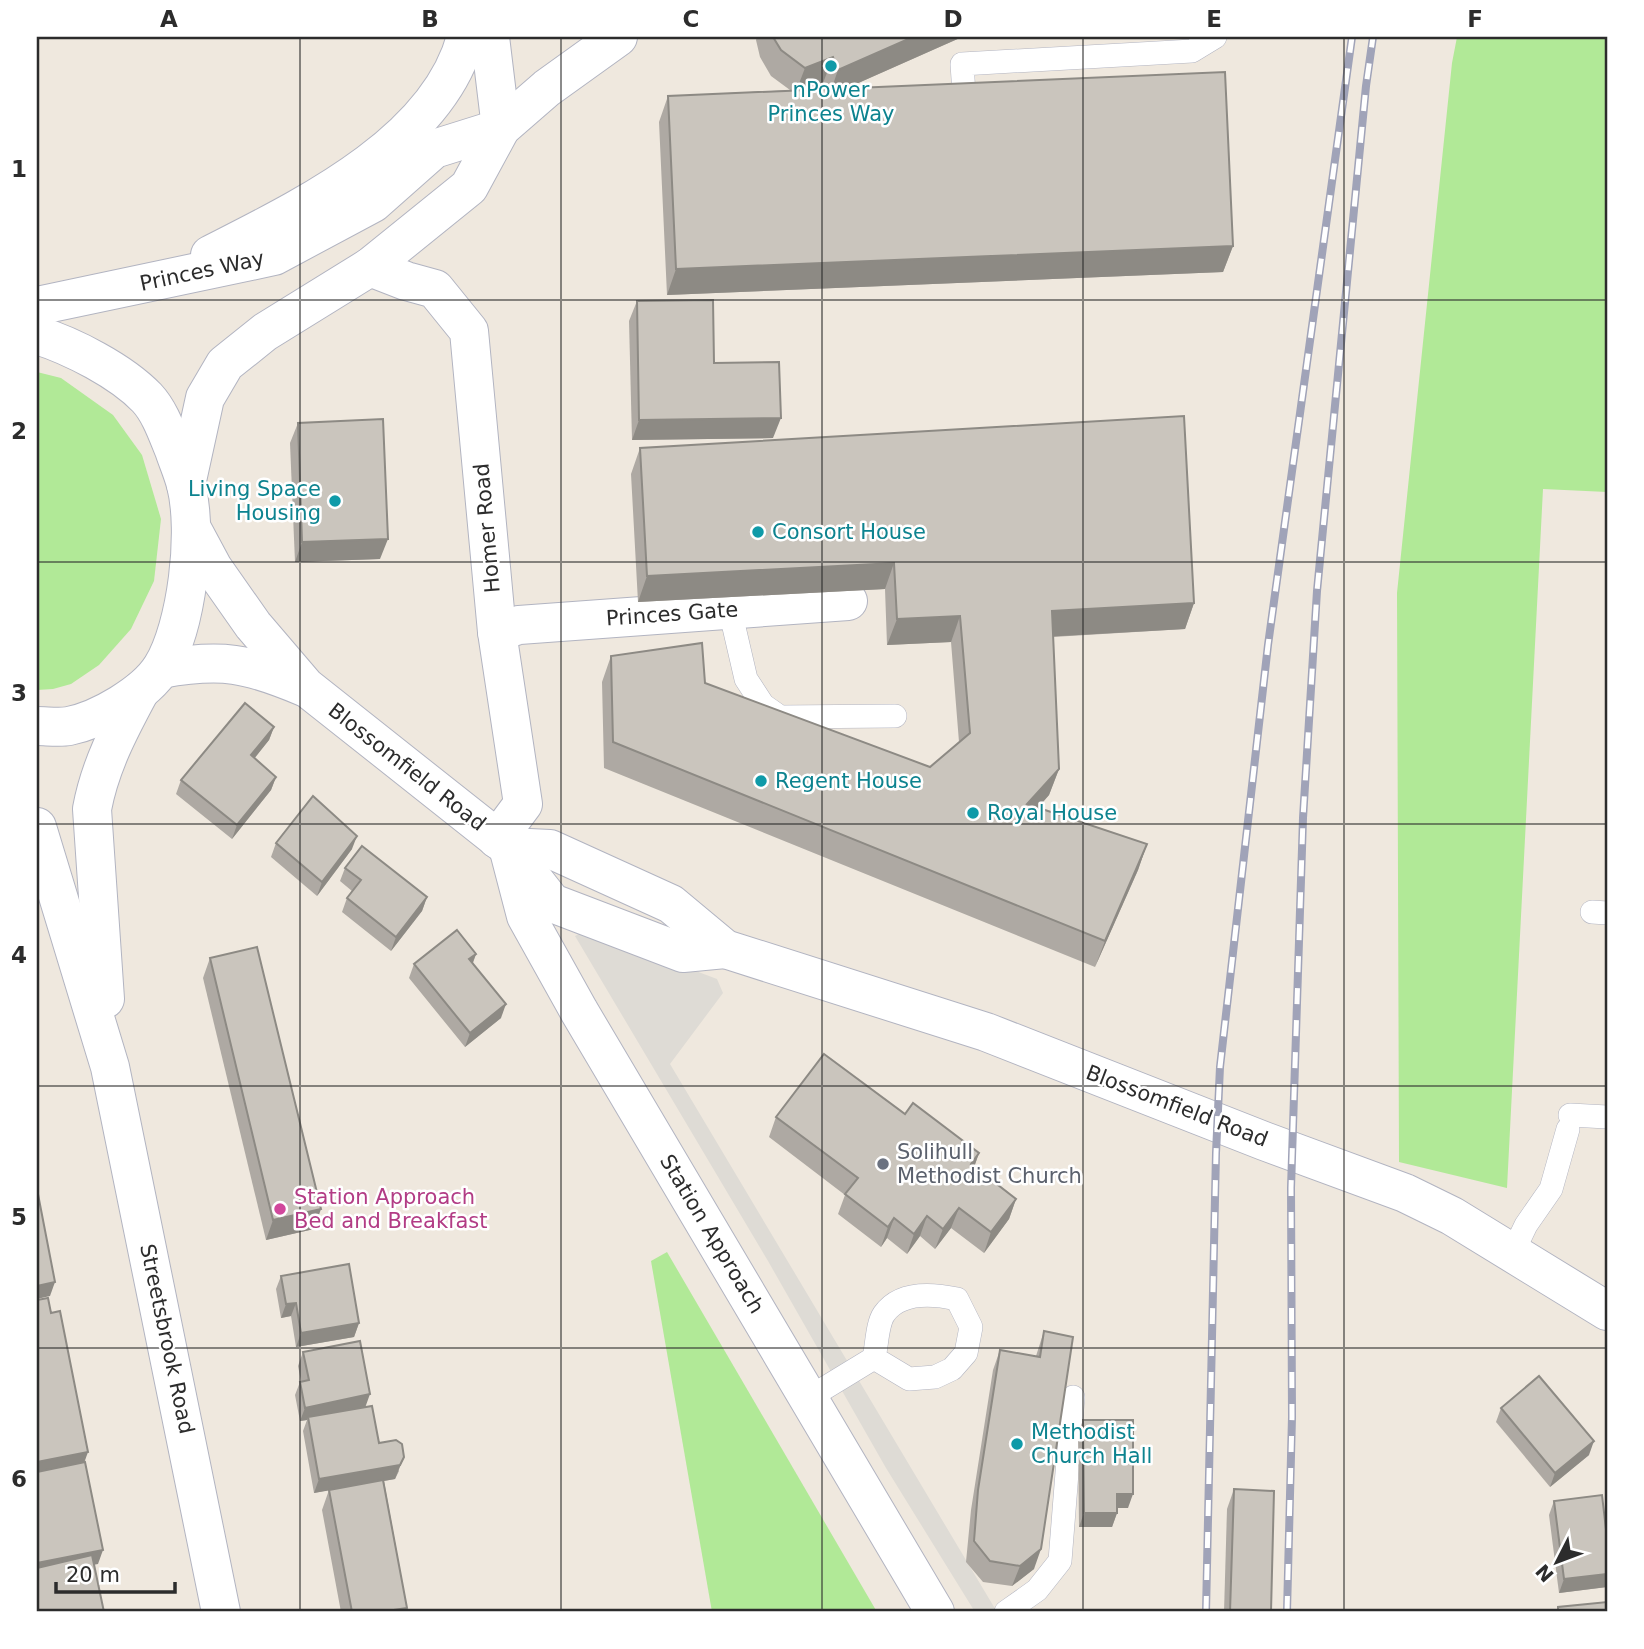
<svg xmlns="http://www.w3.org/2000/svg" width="1644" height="1649" viewBox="0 0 1644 1649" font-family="'DejaVu Sans',sans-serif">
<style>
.green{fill:#b1e997}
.plaza{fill:#dedbd5}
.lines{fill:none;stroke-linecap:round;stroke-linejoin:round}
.service-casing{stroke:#b2b4c1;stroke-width:24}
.minor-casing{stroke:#b2b4c1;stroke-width:40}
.tertiary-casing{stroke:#b2b4c1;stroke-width:40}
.secondary-casing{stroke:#b2b4c1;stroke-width:40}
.service{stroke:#fff;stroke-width:23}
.minor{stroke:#fff;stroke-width:38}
.tertiary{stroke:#fff;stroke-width:38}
.secondary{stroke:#fff;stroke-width:38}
.rail-casing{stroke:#a0a3b8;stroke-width:8}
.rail{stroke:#fff;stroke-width:5;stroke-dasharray:16;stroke-linecap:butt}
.wall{fill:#aea9a3;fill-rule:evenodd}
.shaded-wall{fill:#8d8a84}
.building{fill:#cac5bd;stroke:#8d8a84;stroke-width:2}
.grid{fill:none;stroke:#2c2c2c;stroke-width:2;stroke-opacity:0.55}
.culture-dot{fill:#0f9aa8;stroke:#fff;stroke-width:2.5}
.worship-dot{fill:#6b7280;stroke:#fff;stroke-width:2.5}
.hotel-dot{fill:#d1479c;stroke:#fff;stroke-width:2.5}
.labels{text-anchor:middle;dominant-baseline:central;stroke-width:5;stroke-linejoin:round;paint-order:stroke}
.culture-label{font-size:21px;fill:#0d838f;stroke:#fff;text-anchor:start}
.street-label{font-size:21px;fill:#2c2c2c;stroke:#fff}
.worship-label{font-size:21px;fill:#5b616d;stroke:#fff;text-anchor:start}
.hotel-label{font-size:21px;fill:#b23c85;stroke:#fff;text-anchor:start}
.neatline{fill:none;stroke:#2c2c2c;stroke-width:2.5}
.grid-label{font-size:23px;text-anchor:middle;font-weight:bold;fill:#2c2c2c}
</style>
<rect width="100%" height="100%" fill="#efe8de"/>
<g class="green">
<path d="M1457,37H1607V492L1543,489L1507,1188L1399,1162L1397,593L1452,63Z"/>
<path d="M37,372L61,378L113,415L142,455L161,519L154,581L131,629L99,665L71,684L53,689L37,690Z"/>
<path d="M667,1252L877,1612H712L651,1261Z"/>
</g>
<path class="plaza" d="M587,930L717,979L723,993L670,1064L997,1612H975L886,1468L768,1261L575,936Z"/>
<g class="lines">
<g class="service-casing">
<g id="service">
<path d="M965,108L962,64L1192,51L1215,37"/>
<path d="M730,610L746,679L763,705L780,717L895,716"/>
<path d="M1592,912L1607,913"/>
<path d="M1570,1115L1607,1117"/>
<path d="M1513,1252L1526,1225L1551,1189L1568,1129"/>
<path d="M810,1397L874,1358C877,1345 877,1324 884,1314C900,1291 934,1294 957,1299L971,1327L966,1353L952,1369L935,1377L909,1379L874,1358"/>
<path d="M1006,1612L1037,1590L1060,1561L1073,1397"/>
</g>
</g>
<g class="minor-casing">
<g id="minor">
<path d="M370,267L406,281L435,289L469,331L497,632L523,804L497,839"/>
<path d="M497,632L519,625L848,601"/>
</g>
</g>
<g class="tertiary-casing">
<g id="tertiary">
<path d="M490,37L501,128"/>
<path d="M210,255C300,209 438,144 466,37"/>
<path d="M37,306L274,256L373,203L434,149L501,128"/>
<path d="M186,485L205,398L225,364L265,332L370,267L469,187L501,128L547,88L618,37"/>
<path d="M508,847L526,916L579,1011L935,1612"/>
</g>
</g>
<g class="secondary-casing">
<g id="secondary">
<path d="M37,335C72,346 121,371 147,398C160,412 167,433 174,450C178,462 183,473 186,485C198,532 187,626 162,667C145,694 99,720 69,726C59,728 47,726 37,726"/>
<path d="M191,527L213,568L253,625L306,687L508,847L552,903L683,953L725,949"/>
<path d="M161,669C222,658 247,663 304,687"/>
<path d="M37,827L110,1067L221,1612"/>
<path d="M508,847L550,849L671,904L725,949L986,1032L1264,1141L1405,1193L1452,1216L1607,1311"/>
<path d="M105,999L92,809C100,766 119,730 140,691"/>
</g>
</g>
<use href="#service" class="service"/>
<use href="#minor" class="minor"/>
<use href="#tertiary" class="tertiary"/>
<use href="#secondary" class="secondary"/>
<g class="rail-casing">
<g id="rail">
<path d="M1206,1612L1216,1153L1220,1067L1268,645L1352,37"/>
<path d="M1287,1612L1292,1417L1291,1188L1303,818L1317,591L1366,86L1373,37"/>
</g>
</g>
<use href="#rail" class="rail"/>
</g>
<g class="wall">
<path d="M757,37H962L847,88L1233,246L1223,272L667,295L659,122L668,96L790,90L771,76L760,57L756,40ZM823,83L826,89L807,90Z"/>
<path d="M637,301L714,363L773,438L632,440L629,321Z"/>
<path d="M298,423L380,559L295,562L290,443Z"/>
<path d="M640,448L1194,603L1185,629L1053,637L1059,769L1049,795L1038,808L1147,844L1138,870L1095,967L604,768L602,682L611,656L705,683L930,767L959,742L951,642L887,645L885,589L638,602L631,474Z"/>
<path d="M274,727L269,740L254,758L276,777L271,790L232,839L176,794L181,780Z"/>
<path d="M276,843L352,849L317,896L271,857Z"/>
<path d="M345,868L427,897L422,911L391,951L342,912L347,898L352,891L340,881Z"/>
<path d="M476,954L473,963L501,1018L465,1047L409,978L414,964Z"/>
<path d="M210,958L314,1229L266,1240L203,978Z"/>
<path d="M905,1114L979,1153L974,1167L1016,1199L1009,1219L984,1253L951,1228L935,1249L920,1236L907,1254L887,1238L881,1247L838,1214L845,1195L769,1137L776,1117Z"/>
<path d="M281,1276L359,1323L354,1337L296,1347L291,1316L281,1318L276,1289Z"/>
<path d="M1044,1331L1034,1569L1012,1586L983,1582L966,1562L971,1510L993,1370L1000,1350L1036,1356Z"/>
<path d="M303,1352L365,1407L379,1443L399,1471L395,1479L384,1481L407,1608L405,1612H341L322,1510L329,1490L314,1493L303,1431L307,1420L300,1421L295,1395L300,1382L301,1381L298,1366Z"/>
<path d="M1501,1408L1589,1455L1550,1487L1496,1422Z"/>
<path d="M1083,1420L1128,1508H1117V1513L1112,1527H1079L1078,1434Z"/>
<path d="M1234,1489L1271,1612H1224L1227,1509Z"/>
<path d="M1554,1501L1607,1538V1587L1559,1593L1549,1515Z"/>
</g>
<g class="shaded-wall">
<path d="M913,37H962L829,96L838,70Z"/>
<path d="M833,57L823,83L795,94L805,68Z"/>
<path d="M1233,246L1223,272L667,295L676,269Z"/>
<path d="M781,418L773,438L632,440L639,420Z"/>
<path d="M388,539L380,559L295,562L302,542Z"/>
<path d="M894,563L885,589L638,602L647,576Z"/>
<path d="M1194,603L1185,629L1043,637L1052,611Z"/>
<path d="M960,616L951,642L887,645L897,619Z"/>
<path d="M274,727L269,740L246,769L251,755Z"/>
<path d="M1059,769L1049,795L1018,830L1027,804Z"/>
<path d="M276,777L271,790L232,839L237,825Z"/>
<path d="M357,836L352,849L317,896L322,882Z"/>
<path d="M1147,844L1138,870L1095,967L1105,941Z"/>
<path d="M427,897L422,911L391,951L396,937Z"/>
<path d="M476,954L471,967L469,959Z"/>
<path d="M506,1004L501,1018L465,1047L470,1033Z"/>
<path d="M979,1153L972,1173L971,1164Z"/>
<path d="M1016,1199L1009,1219L984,1253L991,1232Z"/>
<path d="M959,1208L951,1228L935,1249L943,1229Z"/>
<path d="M321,1209L314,1229L266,1240L273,1220Z"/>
<path d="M927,1216L920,1236L907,1254L914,1234Z"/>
<path d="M894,1218L887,1238L881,1247L888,1227Z"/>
<path d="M55,1282L50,1296L37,1299V1286Z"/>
<path d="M296,1303L291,1316L281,1318L286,1304Z"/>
<path d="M359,1323L354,1337L296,1347L301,1333Z"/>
<path d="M370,1394L365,1408L308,1417L307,1420L300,1421L305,1408Z"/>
<path d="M1594,1441L1589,1455L1550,1487L1555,1473Z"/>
<path d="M88,1452L83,1466L37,1475V1462Z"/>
<path d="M404,1457L395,1479L314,1493L319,1479Z"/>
<path d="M1117,1494H1133L1128,1508H1112Z"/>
<path d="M1084,1513H1117L1112,1527H1079Z"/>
<path d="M1041,1549L1034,1569L1012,1586L1020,1566Z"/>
<path d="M103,1550L98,1564L37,1576V1563Z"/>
<path d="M1607,1574V1587L1559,1593L1564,1579Z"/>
<path d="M407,1608L405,1612H380Z"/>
</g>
<g class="building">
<path d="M773,37H913L838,70L833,57L805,68L781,50Z"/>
<path d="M1225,72L1233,246L676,269L668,96Z"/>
<path d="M713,300L714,363L779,362L781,418L639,420L637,301Z"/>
<path d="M1184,416L1194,603L1052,611L1059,769L1027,804L1147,844L1105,941L613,742L611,656L702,643L705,683L930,767L970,733L960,616L897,619L894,563L647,576L640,448Z"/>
<path d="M383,419L388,539L302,542L298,423Z"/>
<path d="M245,703L274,727L251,755L276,777L237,825L181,780Z"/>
<path d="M313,796L357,836L322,882L276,843Z"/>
<path d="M362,846L427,897L396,937L347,898L361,880L345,868Z"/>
<path d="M457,930L476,954L469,959L506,1004L470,1033L414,964Z"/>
<path d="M257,947L321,1209L273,1220L210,958Z"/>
<path d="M824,1054L905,1114L913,1103L979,1153L971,1164L1016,1199L991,1232L959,1208L943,1229L927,1216L914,1234L894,1218L888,1227L845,1194L858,1178L776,1117Z"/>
<path d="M37,1189L55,1282L37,1286Z"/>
<path d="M349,1264L359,1323L301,1333L296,1303L286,1304L281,1276Z"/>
<path d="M48,1298L51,1313L60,1311L88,1452L37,1462V1300Z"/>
<path d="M1044,1331L1073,1337L1041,1549L1020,1566L990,1561L974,1541L978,1490L1000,1350L1040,1357Z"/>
<path d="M360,1341L370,1394L305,1408L300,1382L309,1380L303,1352Z"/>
<path d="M1539,1376L1594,1441L1555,1473L1501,1408Z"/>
<path d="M372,1406L379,1443L396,1440L402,1444L404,1457L400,1465L319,1479L308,1417Z"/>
<path d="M1083,1420H1133V1494H1117V1513H1084Z"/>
<path d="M85,1462L103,1550L37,1563V1472Z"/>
<path d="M383,1480L407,1608L380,1612H352L329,1490Z"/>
<path d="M1234,1489L1274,1491L1271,1612H1230Z"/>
<path d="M1602,1495L1607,1538V1574L1564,1579L1554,1501Z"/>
<path d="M92,1555L104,1612H37V1568Z"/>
<path d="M1607,1602V1612H1558V1607Z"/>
</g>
<path class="grid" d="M300,37V1612M561,37V1612M822,37V1612M1083,37V1612M1344,37V1612M37,300H1607M37,562H1607M37,824H1607M37,1086H1607M37,1348H1607"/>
<g class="culture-dot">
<circle cx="831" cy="66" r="7"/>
<circle cx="335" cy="501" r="7"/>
<circle cx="758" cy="532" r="7"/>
<circle cx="761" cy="781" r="7"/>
<circle cx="973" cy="813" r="7"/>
<circle cx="1017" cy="1444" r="7"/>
</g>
<circle class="worship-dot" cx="883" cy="1164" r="7"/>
<circle class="hotel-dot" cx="280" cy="1209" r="7"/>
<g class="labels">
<g class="culture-label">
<text x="831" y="90" text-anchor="middle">nPower<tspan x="831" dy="24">Princes Way</tspan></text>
<text x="321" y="489" text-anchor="end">Living Space<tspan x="321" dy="24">Housing</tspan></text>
<text x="772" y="532">Consort House</text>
<text x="775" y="781">Regent House</text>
<text x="987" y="813">Royal House</text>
<text x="1031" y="1432">Methodist<tspan x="1031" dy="24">Church Hall</tspan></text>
</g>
<g class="street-label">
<text transform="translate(202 271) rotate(-12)">Princes Way</text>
<text transform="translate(487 528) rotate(-95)">Homer Road</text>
<text transform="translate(672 614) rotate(-4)">Princes Gate</text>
<text transform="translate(407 767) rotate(38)">Blossomfield Road</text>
<text transform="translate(1177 1106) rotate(21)">Blossomfield Road</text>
<text transform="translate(712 1234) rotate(59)">Station Approach</text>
<text transform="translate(167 1339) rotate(78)">Streetsbrook Road</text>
</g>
<g class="worship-label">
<text x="897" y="1152">Solihull<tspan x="897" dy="24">Methodist Church</tspan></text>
</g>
<g class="hotel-label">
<text x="294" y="1197">Station Approach<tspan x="294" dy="24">Bed and Breakfast</tspan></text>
</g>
</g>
<rect width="1644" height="1649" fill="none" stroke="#ffffff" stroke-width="77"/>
<g transform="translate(1557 1562) rotate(228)" stroke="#ffffff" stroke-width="5" paint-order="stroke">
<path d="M0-5L12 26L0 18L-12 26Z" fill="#2c2c2c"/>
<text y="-10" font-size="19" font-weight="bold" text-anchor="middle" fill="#2c2c2c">N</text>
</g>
<path d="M56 1582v10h119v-10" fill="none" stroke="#2c2c2c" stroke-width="3.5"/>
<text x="66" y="1582" font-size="21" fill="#2c2c2c" stroke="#ffffff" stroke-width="5" paint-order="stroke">20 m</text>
<rect x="38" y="38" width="1568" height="1572" class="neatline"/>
<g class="grid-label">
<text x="169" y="27">A</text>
<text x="430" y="27">B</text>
<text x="691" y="27">C</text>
<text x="953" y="27">D</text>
<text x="1214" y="27">E</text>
<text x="1475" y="27">F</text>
<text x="19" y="177">1</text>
<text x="19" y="439">2</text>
<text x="19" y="701">3</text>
<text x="19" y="963">4</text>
<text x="19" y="1225">5</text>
<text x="19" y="1487">6</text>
</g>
</svg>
